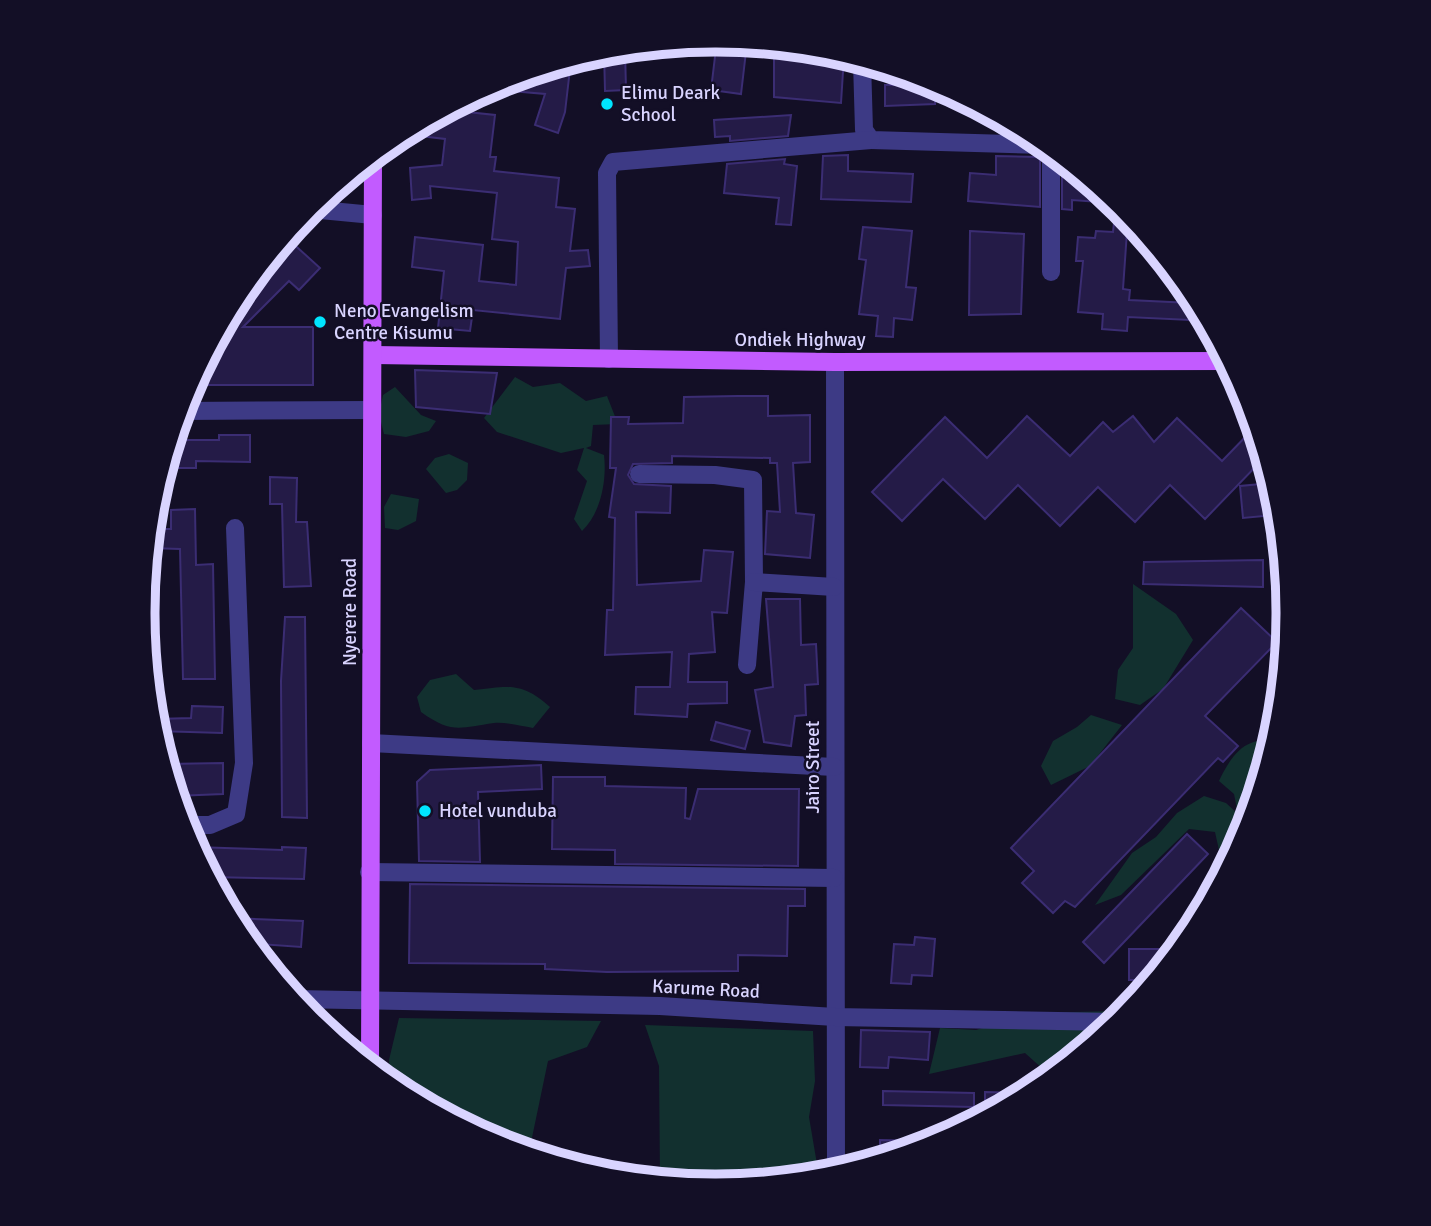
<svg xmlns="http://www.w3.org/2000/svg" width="1431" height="1226" viewBox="0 0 1431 1226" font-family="Signika,sans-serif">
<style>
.green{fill:#12302f}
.building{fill:#241b47;stroke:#3b2d73;stroke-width:2}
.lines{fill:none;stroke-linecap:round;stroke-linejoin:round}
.minor{stroke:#3d3a85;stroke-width:18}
.major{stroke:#c25bff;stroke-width:18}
.poi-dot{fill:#00e5ff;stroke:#130f26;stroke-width:2.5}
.labels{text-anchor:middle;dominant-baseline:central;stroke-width:5;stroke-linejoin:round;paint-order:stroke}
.poi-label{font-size:19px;fill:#d9d4ff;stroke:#130f26;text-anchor:start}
.street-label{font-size:19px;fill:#d9d4ff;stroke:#130f26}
.rim{fill:none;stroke:#d9d4ff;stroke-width:9}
</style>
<rect width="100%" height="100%" fill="#130f26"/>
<g class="green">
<path d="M515,377L533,387L560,383L586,401L607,396L618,424L593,425L591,446L586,448L604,455C607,480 601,513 582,531L574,519L587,481L577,470L584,448L561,453L497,432L484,418Z"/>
<path d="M395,387L421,415L436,421L429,431L406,437L384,434L379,414L383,395Z"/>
<path d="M449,454L468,463L467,480L457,490L446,493L426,469L435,458Z"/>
<path d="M391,494L419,499L416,521L398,530L385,528L384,507Z"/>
<path d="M1133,584L1176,614L1193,640L1163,689L1140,705L1115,699L1118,670L1133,648Z"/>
<path d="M456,674L474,690C510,686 522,682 550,707L533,728C521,726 506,722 494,723C459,728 452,734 421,712L417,697L430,680Z"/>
<path d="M1091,715L1122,725L1090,766L1051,785L1041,766L1053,741L1077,727Z"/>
<path d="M1275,732L1250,814L1241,815L1249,818L1244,833L1209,898L1222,864L1215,832L1189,829L1121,895L1095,905L1132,853L1156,837L1177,813L1204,796L1226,803L1238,814L1234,794L1219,781C1225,768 1236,748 1251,743C1262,739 1266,741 1275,732Z"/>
<path d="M1117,1011L1113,1025L1061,1067L1044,1070L1025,1053L929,1074L940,1028L976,1030L1030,1013Z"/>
<path d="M399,1018L601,1021L587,1047L548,1061L529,1152L496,1142L390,1084L389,1060Z"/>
<path d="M645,1025L813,1031L815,1081L809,1117L819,1176L715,1186L660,1180L659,1066Z"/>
</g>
<g class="building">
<path d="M717,40L747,43L741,94L711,90Z"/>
<path d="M774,46L828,51L844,56L841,103L774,97Z"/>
<path d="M625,49L626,90L605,91L604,51Z"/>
<path d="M552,67L570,69L565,112L558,133L535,125L545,94L487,89Z"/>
<path d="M935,84V104L885,106V85Z"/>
<path d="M448,110L495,115L490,157H496L494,171L559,178L556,207L575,209L570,251L588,250L590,266L566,268L560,319L473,310L470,331L438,328L444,271L412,267L415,237L483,245L479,281L516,285L518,242L492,239L497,193L430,186L431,198L412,200L410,168L442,165L445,139L402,134Z"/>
<path d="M791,115L788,136L730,141V136L715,137L714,120Z"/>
<path d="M848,155V171L913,174L911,202L821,199L823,156Z"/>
<path d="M996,156L1040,157V207L968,201L970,173L996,175Z"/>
<path d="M785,159L784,164L797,166L791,225L776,224L779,198L724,193L727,164Z"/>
<path d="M1062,160L1096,188L1114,203L1072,200V210L1062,209Z"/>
<path d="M1116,204L1128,217L1123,289L1130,290L1129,300L1191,303L1190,320L1128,317L1127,331L1102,329L1103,314L1078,312L1083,261H1076L1078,237L1095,238L1096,231L1113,232Z"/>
<path d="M863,227L912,231L906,287L916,288L912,320L894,318L893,337L876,336L878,316L859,314L866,260L859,259Z"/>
<path d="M970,231L1024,234L1021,314L969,315Z"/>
<path d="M288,239L320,268L299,290L289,281L243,327H313V385H203V362L235,303L273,266L268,262Z"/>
<path d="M415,370L497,373L490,414L416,407Z"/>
<path d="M737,396H768V416L810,415V462L793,463L796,513L814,515L810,558L765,554L767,511L780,512L777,463H770V458L672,456V463L633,464L628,475L634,484L671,486L670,513L636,512L637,585L701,581L704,550L733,552L727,613L712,612L715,652L689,654L688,682H727V703L688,704L687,717L635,714L636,687H670L672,652L605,655L607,610H613L615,518L609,517L616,468H610L611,417H629L628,424L683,423L684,397Z"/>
<path d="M1027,416L1070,456L1103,422L1113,432L1133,416L1154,442L1177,418L1222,461L1255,427L1264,458L1205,519L1170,485L1135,522L1098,487L1060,526L1018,485L985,519L943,479L902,521L872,492L945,417L987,458Z"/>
<path d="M219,435H250V462L196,461V468H170L172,440H219Z"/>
<path d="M270,477L297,478L296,522H307L311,586L284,587L282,504H270Z"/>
<path d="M1272,483L1275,515L1243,518L1240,486Z"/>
<path d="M195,509L196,565L213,564L215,679H183L180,549L149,548L151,529H171V510Z"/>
<path d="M1263,560V587L1143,584L1144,562Z"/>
<path d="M766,599H800L801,645L816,644L818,684L805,685L806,715L795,716L791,746L764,742L755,690L773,687Z"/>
<path d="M1241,608L1277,642L1205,716L1238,746L1223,762L1218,758L1075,907L1065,901L1053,913L1022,883L1034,871L1011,848Z"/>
<path d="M285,617H305L307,818L282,817L281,681Z"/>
<path d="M192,706L223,707L222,733L157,731V719L191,718Z"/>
<path d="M716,722L750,731L745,749L711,740Z"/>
<path d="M223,763V794L175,796L166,764Z"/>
<path d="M541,765L542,789L478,792L480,862L419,861L417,782L430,770Z"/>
<path d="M553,777H605V786L686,788L685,818L690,819L698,789H799L798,866L615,864V850L552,849Z"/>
<path d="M1187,834L1208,854L1104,963L1083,942Z"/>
<path d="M194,847L282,850V847L306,848L304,879L210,877Z"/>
<path d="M410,884L805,889V906H788L787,956L738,955V971L607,972L545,969V964L409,963Z"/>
<path d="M232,918L303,921L301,947L260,944V956Z"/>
<path d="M915,937L935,939L932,976L912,975L911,984L891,983L894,944L914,945Z"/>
<path d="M1129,949H1177L1151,980H1129Z"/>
<path d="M861,1030L930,1032L928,1060L889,1057L888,1068L860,1067Z"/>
<path d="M883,1091L974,1093V1107L883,1105Z"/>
<path d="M985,1092L1026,1093L1000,1107H985Z"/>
<path d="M880,1140L927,1141V1144L892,1155H880Z"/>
</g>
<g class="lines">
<g class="minor">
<path d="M862,62L864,130L871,140L1044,145"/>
<path d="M1051,151V272"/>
<path d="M310,209L373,215"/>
<path d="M609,359L607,173L613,162L871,140"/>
<path d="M835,362L836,1172"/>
<path d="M181,411L372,410"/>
<path d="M639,474L715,475L753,480L754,582L747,665"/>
<path d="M754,582L834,587"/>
<path d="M371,743L834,767"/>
<path d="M184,825H210L236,814L244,763L235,528"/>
<path d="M369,872L834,878"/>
<path d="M295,999L660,1006L835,1017L1115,1022"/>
</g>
<g class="major">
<path d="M374,355L835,362L1227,361"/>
<path d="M370,1067L373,156"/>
</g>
</g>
<g class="poi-dot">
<circle cx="607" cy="104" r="7"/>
<circle cx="320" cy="322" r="7"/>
<circle cx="425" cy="811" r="7"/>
</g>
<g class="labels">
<g class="poi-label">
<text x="621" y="93">Elimu Deark<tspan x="621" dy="22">School</tspan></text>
<text x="334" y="311">Neno Evangelism<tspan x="334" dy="22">Centre Kisumu</tspan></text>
<text x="439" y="811">Hotel vunduba</text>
</g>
<g class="street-label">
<text x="800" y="340">Ondiek Highway</text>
<text transform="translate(350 612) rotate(-90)">Nyerere Road</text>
<text transform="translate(813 767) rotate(-90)">Jairo Street</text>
<text transform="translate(706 989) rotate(3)">Karume Road</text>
</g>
</g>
<path d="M0 0H1431V1226H0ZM715 52H716A560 560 0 0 1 1276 612V614A560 560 0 0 1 716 1174H715A560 560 0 0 1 155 614V612A560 560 0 0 1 715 52Z" fill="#130f26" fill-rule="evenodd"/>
<path class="rim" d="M715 52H716A560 560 0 0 1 1276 612V614A560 560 0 0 1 716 1174H715A560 560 0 0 1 155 614V612A560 560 0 0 1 715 52Z"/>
</svg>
